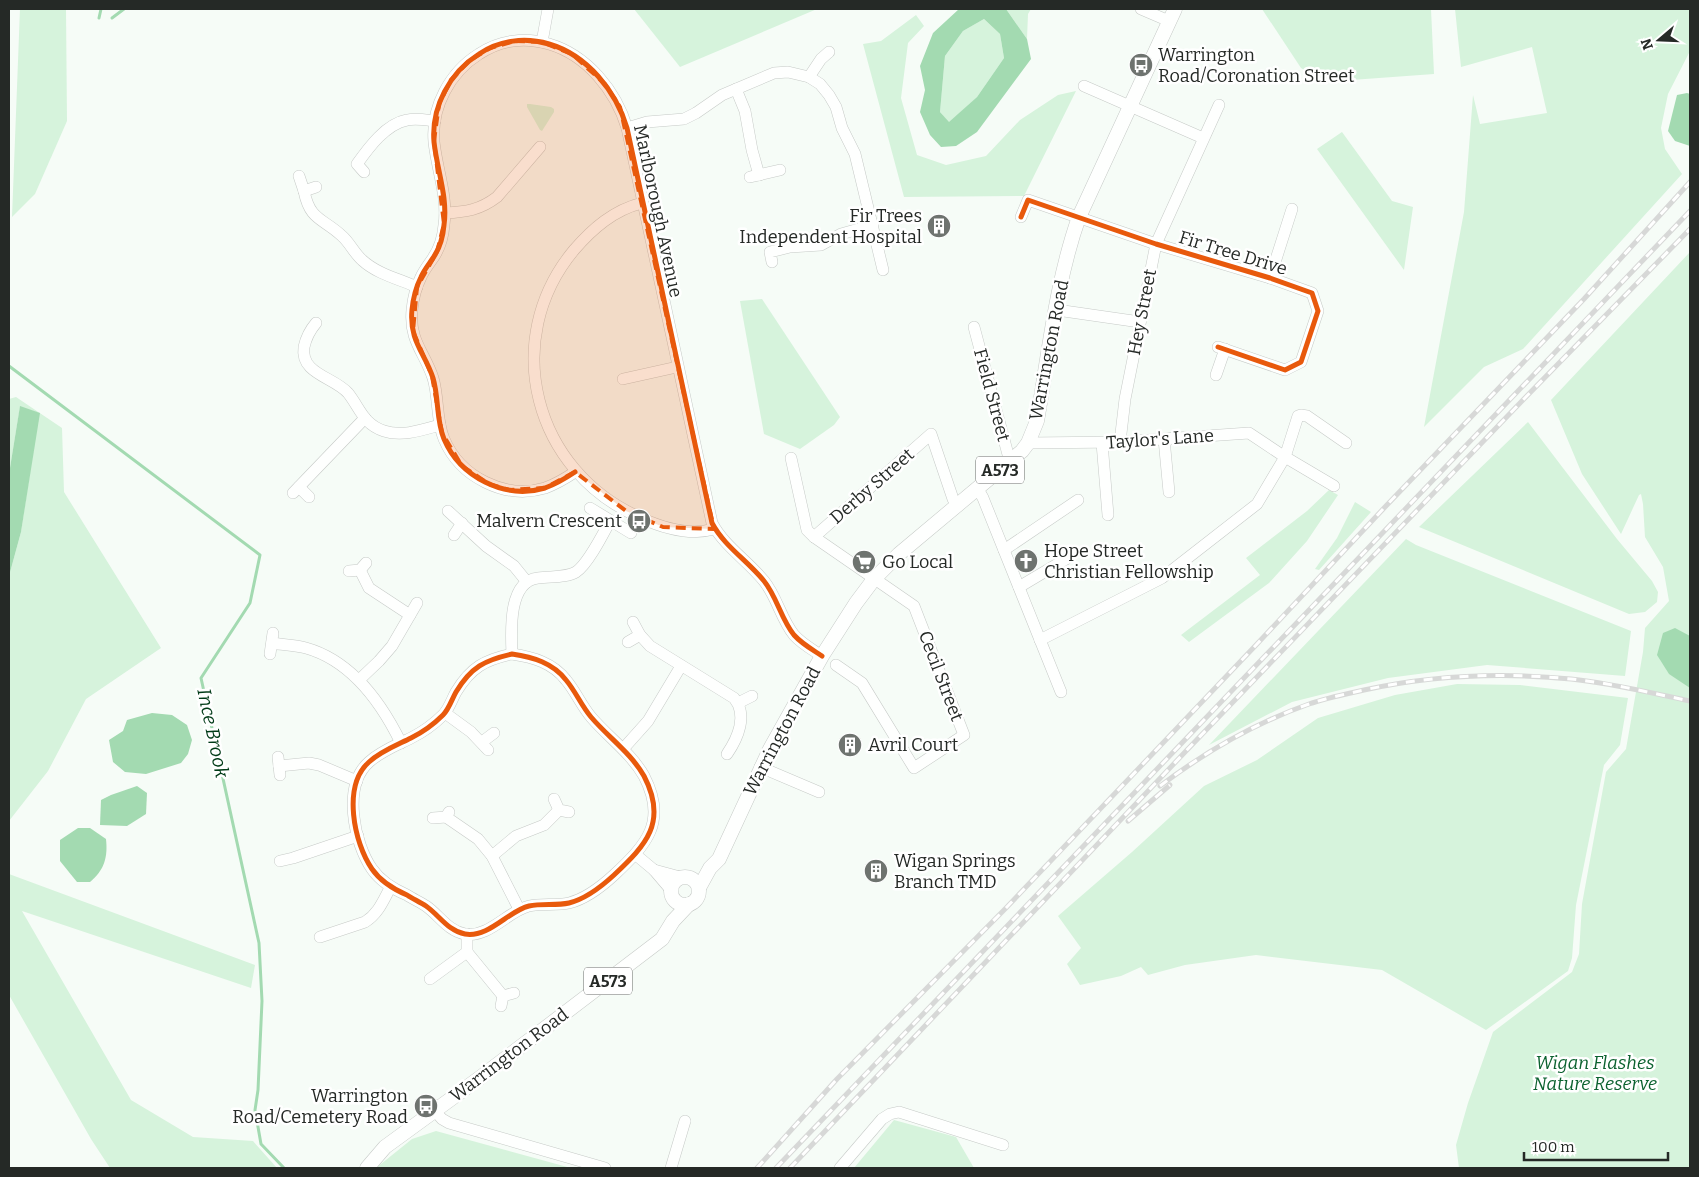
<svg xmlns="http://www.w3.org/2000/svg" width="1699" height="1177" viewBox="0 0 1699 1177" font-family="Bitter,serif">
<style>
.green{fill:#d6f3dc}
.water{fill:#a3dab1;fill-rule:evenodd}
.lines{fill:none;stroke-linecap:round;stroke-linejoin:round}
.stream{stroke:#a3dab1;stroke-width:3}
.minor-casing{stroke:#c6cac7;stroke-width:12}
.major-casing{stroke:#c6cac7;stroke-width:15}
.minor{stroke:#fefffe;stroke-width:11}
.major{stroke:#fefffe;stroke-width:14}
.rail-casing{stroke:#d7d8d7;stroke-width:5}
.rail{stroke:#fff;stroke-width:3;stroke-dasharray:9;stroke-linecap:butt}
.cycleway-casing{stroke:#fff;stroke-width:8}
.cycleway{stroke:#e8590c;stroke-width:5}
.marked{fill:#e8590c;fill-opacity:0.2;stroke:#e8590c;stroke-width:4;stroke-dasharray:10 6;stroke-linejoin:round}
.labels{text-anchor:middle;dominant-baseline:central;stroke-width:5;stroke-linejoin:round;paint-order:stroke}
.shield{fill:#fff;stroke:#666967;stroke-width:1}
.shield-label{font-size:16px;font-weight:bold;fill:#252926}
.poi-label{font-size:18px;fill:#252926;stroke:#fff;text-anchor:start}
.street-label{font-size:18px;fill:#252926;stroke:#fff}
.park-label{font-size:18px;font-style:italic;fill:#0b622f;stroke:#fff}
.water-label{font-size:19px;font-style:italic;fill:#003b17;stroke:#fff}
</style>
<rect width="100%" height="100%" fill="#f6fcf7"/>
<g class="green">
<path d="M20,9H66L67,121L35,194L12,217Z"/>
<path d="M634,9H817L680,67Z"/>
<path d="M1006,9H1031L1028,14L1027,39Z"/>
<path d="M1262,9H1431L1434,74L1324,82L1301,68Z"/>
<path d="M1455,9H1690V51L1668,94L1661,128L1665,149L1682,174L1523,349L1484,367L1424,427L1464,212L1473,95L1480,124L1547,113L1532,47L1461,67Z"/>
<path d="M916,15L924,26L908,43L901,98L917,155L946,165L986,156L1020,120L1058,95L1076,91L1024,196L904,197L863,44L881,41Z"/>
<path d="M984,19L1000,34L1004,58L977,97L949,123L940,112L945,56L963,31Z"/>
<path d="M530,104L551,107L554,109V112L542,131L540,130L527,107V104Z"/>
<path d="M1342,132L1392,201L1413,207L1404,270L1317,149Z"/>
<path d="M1690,252V1168H1459L1456,1145L1468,1103L1493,1032L1572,972L1579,954L1582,904L1606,772L1626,749L1643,652L1645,628L1669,601L1663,567L1645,537L1643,504L1641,494L1639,495L1621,534L1582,474L1551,400Z"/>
<path d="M762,299L840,417L834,425L800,449L764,434L740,301Z"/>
<path d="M16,397L62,428L64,492L161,648L86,699L48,771L9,821V576L21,532L39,413L20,407L9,474V399Z"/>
<path d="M1528,422L1617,539L1652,581L1658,592L1657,602L1645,612L1629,614L1419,527Z"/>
<path d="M1329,490L1338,495L1307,541L1269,583L1189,642L1181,635L1260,575L1246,558L1307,511Z"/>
<path d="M1355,502L1371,512L1319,570L1315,569L1337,538Z"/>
<path d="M1406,539L1416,545L1631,631L1625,676L1487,665L1388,678L1292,702L1209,745Z"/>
<path d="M1457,684L1520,685L1628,698L1620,745L1604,765L1576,905L1572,958L1568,971L1486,1030L1382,970L1256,955L1185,965L1148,975L1141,967L1121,976L1080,985L1067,964L1081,948L1058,916L1132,852L1204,786L1257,760L1318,718L1395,695Z"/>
<path d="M9,874L255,965L251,988L22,911L131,1100L193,1137L253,1141L277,1168H110L91,1139L9,995Z"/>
<path d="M894,1120L956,1137L974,1168H854Z"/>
<path d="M436,1131L571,1168H376L412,1139Z"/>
</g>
<g class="water">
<path d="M959,9H1006L1027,39L1031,59L977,132L956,146L941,147L930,135L920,112L925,90L920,66L933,33ZM984,19L1000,34L1004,58L977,97L949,122L940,112L945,56L963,31Z"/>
<path d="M1687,93L1690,94V146L1675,141L1668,131L1677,95Z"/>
<path d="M20,406L40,413L21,532L9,576V474Z"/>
<path d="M1675,628L1690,636V688L1669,674L1657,655L1663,633Z"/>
<path d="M152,713L172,715L187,725L192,740L188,754L181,763L146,774L125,772L113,762L109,740L123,731L127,720Z"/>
<path d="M137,786L147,793L146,814L127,826L100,825L101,800L111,795Z"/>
<path d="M78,828H90L106,839C108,858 104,870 90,882H77L60,861V840Z"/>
</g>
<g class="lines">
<g class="stream">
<path d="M99,18L101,9"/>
<path d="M112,18L124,9"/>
<path d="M9,366L260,555L250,603L201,678L259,943L262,1001L258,1090L255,1110L261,1144L284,1168"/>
</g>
<g class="minor-casing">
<g id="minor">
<path d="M1141,9L1169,21"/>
<path d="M542,42L548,9"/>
<path d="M809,77L821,59L829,52"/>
<path d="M1084,86L1203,138"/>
<path d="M736,89L745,111L752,150L759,175"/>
<path d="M627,128L647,122L684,119L696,113L722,95L774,73L788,72L809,77L820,84L829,95L836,107L842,128L855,154L883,270"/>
<path d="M364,172L357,164C369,147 386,124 407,120C416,118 426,120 435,121"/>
<path d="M299,176L304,191L316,187"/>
<path d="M750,177L780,170"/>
<path d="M304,191C310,221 323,218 342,236C350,243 354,253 362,260C377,274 399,279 417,287"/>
<path d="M642,203C614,210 593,228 574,250C499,340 534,472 641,518C663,528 690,536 714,529"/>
<path d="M445,213C466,212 480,210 497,197L540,147"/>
<path d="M1021,217L1028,200L1156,244L1270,278L1312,293L1318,311L1301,362L1285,370L1218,347"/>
<path d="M772,262L770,252L790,247L821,245L841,234L873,225"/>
<path d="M1270,278L1292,209"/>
<path d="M1057,310L1140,322"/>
<path d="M316,323C310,330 306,338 304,347C300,374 334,377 348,393C360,408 363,424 384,431C402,437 422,430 440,425"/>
<path d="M974,327L1010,462"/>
<path d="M1216,375L1225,349"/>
<path d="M623,379L677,367"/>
<path d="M1164,439L1169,492"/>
<path d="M1120,442L1125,399L1156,244L1219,105"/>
<path d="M1028,443L1120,442L1249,433L1285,457L1334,486"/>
<path d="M1102,443L1108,515"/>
<path d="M791,458L807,530L814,537L914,606L964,735L914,768L862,683L836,665"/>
<path d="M575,472C566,478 556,484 545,488C505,500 460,477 444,439C436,420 439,398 433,378C425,353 409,341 412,310C413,299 416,287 421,277C424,270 429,264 433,258C440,248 443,237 444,225C448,197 437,170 434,142C431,107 450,72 479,54C500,40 525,37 549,44C587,55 616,91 627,128L712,523C724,546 748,561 764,581C777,597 781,619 794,635C802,644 813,650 822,656"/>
<path d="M299,487L309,497"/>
<path d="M978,489L983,498L1061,692"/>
<path d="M293,493L365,418"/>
<path d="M590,508L631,533"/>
<path d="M448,511L486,546L514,566L527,582"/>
<path d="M454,535L462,523"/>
<path d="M814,537L931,434L953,499L958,506"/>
<path d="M1004,550L1078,500"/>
<path d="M360,570L369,588L410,615"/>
<path d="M349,571L360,570L366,563"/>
<path d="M1019,587L1066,559"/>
<path d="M633,622L640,635L650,646L734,698C748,715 738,738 727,754"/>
<path d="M1040,640L1162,578L1257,504L1285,457L1298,416L1301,415L1307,416L1346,443"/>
<path d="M628,642L640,635"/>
<path d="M272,643C283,645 295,645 306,648C352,661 381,702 401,743"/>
<path d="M270,654L273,633"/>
<path d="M512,654C533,657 553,663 566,680C576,692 581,705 591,717C608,737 631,753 644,776C668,822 646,845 614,875C601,887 585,899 569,903C556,906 542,903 529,906C508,911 489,938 465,934C448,931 439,915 426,906C420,902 413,899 407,895C393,889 381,882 372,869C354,843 342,786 369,762C381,751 397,745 411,738C423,732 434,724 443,715C449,709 452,699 456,692C471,667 485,660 512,654Z"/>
<path d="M512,654C511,631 508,581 538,578C550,576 566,578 576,572C588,564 603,534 610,521"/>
<path d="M359,680L379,661L392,646L417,603"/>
<path d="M738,703L752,696"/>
<path d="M445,713L471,732L488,750"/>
<path d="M482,742L494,733"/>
<path d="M623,749L648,721L681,666"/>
<path d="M278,757L280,775"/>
<path d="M279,766L309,763L319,765L357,781"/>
<path d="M760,767L819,792"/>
<path d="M554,799L559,810L569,812"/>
<path d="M446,817L478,839L492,856L519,909"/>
<path d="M433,818L446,817L449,812"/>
<path d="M636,855L654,870L671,890"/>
<path d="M492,856L516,836L544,825L559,810"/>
<path d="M280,861L293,858L358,836"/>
<path d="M654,870L680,877"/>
<path d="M320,937L365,922C378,914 383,901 390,888"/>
<path d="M467,952L503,996"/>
<path d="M430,979L467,952V934"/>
<path d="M501,1006L503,996L514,993"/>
<path d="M435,1111L442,1119L449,1123L605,1168"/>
<path d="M671,1168L685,1121"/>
<path d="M840,1168L882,1119L890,1114L899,1112L1003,1145"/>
</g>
</g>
<g class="major-casing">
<g id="major">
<circle cx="685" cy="891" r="14"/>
<path d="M699,888L710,868L719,859L770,749L822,656L856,603L874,579L899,554L1022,451L1028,443L1037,421C1049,353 1056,282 1079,217L1175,9"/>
<path d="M367,1168L385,1147L481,1077L662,939L673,921L689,904"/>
</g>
</g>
<use href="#minor" class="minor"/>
<use href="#major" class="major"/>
<g class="rail-casing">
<g id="rail">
<path d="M1160,786C1205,752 1255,723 1309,704C1326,698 1346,694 1364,690C1433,675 1500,672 1571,679C1611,683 1651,693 1690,701"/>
<path d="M1128,821L1170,785"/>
<path d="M757,1168L837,1079L1006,908L1257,644L1385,507L1584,299L1690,182"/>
<path d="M776,1168L1690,211"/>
<path d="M790,1168L1186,751L1521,402L1690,229"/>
</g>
</g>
<use href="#rail" class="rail"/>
<g class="cycleway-casing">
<g id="cycleway">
<path d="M1021,217L1028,200L1156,244L1270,278L1312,293L1318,311L1301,362L1285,370L1218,347"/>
<path d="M575,472C566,478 556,484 545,488C505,500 460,477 444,439C436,420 439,398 433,378C425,353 409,341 412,310C413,299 416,287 421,277C424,270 429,264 433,258C440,248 443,237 444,225C448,197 437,170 434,142C431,107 450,72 479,54C500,40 525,37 549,44C587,55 616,91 627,128L712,523C724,546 748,561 764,581C777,597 781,619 794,635C802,644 813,650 822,656"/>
<path d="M512,654C533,657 553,663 566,680C576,692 581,705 591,717C608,737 631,753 644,776C668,822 646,845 614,875C601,887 585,899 569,903C556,906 542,903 529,906C508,911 489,938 465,934C448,931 439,915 426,906C420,902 413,899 407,895C393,889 381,882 372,869C354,843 342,786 369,762C381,751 397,745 411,738C423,732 434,724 443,715C449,709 452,699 456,692C471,667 485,660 512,654Z"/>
</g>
</g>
<use href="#cycleway" class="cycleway"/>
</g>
<path class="marked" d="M515,41L542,42L572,54L605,84L620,107L714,529L663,527L626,511L575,472L545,488L509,490L489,484L462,466L442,433L432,376L413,331L417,287L437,252L444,224L434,141L439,104L451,80L469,61L490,48Z"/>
<defs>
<g id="bus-disc" transform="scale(1.25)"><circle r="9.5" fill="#6e736f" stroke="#fff"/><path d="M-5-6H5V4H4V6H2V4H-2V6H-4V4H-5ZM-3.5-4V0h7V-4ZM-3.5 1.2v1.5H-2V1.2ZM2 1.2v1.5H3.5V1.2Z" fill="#fff"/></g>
<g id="building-disc" transform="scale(1.25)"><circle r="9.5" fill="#6e736f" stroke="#fff"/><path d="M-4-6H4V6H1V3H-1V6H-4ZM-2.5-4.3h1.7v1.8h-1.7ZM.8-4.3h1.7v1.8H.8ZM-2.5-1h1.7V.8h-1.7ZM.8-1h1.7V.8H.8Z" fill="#fff"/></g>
<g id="church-disc" transform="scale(1.25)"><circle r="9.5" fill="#6e736f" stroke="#fff"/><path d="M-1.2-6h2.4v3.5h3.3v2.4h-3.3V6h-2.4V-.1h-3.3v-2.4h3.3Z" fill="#fff"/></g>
<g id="supermarket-disc" transform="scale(1.25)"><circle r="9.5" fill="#6e736f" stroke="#fff"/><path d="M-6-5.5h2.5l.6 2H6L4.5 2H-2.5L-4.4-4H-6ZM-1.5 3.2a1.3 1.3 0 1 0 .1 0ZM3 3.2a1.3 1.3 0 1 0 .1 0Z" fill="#fff"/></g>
</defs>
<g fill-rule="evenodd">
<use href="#bus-disc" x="1141" y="65"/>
<use href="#building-disc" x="939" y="226"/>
<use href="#bus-disc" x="639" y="521"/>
<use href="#church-disc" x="1026" y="561"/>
<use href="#supermarket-disc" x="864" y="562"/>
<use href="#building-disc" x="850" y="745"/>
<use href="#building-disc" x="876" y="871"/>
<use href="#bus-disc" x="426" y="1106"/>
</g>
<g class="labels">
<g class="shield">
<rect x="976" y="456.5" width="48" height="27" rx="4"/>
<rect x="584" y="967.5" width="48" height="27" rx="4"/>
</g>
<g class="shield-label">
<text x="1000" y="470">A573</text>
<text x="608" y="981">A573</text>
</g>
<g class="poi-label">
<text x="1158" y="55">Warrington<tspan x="1158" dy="21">Road/Coronation Street</tspan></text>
<text x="922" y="216" text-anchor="end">Fir Trees<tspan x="922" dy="21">Independent Hospital</tspan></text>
<text x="622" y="521" text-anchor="end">Malvern Crescent</text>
<text x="1044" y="551">Hope Street<tspan x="1044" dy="21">Christian Fellowship</tspan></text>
<text x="882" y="562">Go Local</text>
<text x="868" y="745">Avril Court</text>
<text x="894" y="861">Wigan Springs<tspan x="894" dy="21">Branch TMD</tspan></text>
<text x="408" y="1096" text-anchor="end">Warrington<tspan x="408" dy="21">Road/Cemetery Road</tspan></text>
</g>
<g class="street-label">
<text transform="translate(658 211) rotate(78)">Marlborough Avenue</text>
<text transform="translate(1233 253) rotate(17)">Fir Tree Drive</text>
<text transform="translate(1142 312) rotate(-79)">Hey Street</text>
<text transform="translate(1049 350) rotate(-79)">Warrington Road</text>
<text transform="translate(992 395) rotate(75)">Field Street</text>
<text transform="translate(1160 439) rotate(-4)">Taylor's Lane</text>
<text transform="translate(872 486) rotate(-41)">Derby Street</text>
<text transform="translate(941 676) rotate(69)">Cecil Street</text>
<text transform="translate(782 731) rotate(-62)">Warrington Road</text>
<text transform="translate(509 1055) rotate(-37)">Warrington Road</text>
</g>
<g class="park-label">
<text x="1595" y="1063">Wigan Flashes<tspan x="1595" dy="21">Nature Reserve</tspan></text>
</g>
<g class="water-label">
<text transform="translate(213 733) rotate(78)">Ince Brook</text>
</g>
</g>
<rect width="1699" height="1177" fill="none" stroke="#252926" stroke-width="20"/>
<g transform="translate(1659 40) rotate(251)" stroke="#ffffff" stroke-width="4" paint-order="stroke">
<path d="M0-4L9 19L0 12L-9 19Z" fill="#252926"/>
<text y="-8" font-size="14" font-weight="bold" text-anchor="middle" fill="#252926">N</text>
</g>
<path d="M1524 1152v8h144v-8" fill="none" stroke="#252926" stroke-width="2.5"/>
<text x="1532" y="1152" font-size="15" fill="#252926" stroke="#ffffff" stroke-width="4" paint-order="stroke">100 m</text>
</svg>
